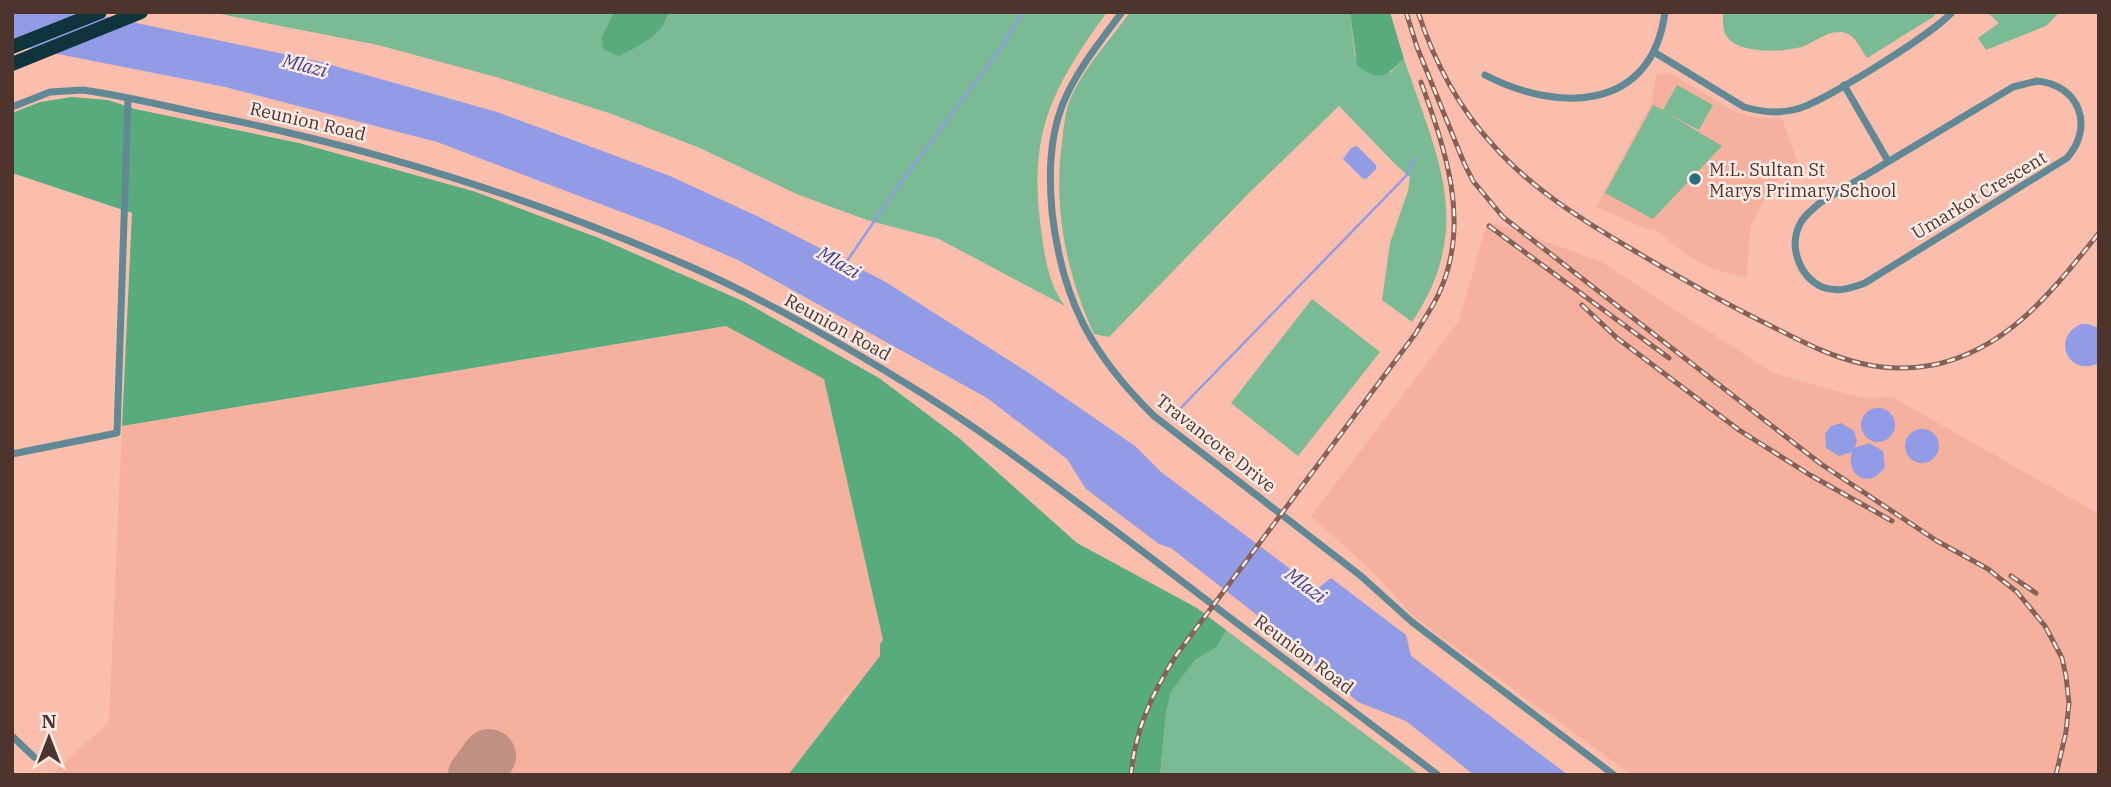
<svg xmlns="http://www.w3.org/2000/svg" width="2111" height="787" viewBox="0 0 2111 787" font-family="'IBM Plex Serif',serif">
<style>
.built{fill:#f5b19e}
.green{fill:#7aba94}
.forest{fill:#58ab7d}
.water{fill:#929ce6}
.lines{fill:none;stroke-linecap:round;stroke-linejoin:round}
.stream{stroke:#929ce6;stroke-width:2.5}
.runway{stroke:#c09082;stroke-width:54}
.minor{stroke:#608995;stroke-width:7}
.motorway{stroke:#10343d;stroke-width:14}
.rail-casing{stroke:#856157;stroke-width:5}
.rail{stroke:#feebe5;stroke-width:2.5;stroke-dasharray:8;stroke-linecap:butt}
.poi-dot{fill:#2c6f80;stroke:#feebe5;stroke-width:2.5}
.labels{text-anchor:middle;dominant-baseline:central;stroke-width:5;stroke-linejoin:round;paint-order:stroke}
.street-label{font-size:18px;fill:#4d352e;stroke:#feebe5}
.poi-label{font-size:18px;fill:#4d352e;stroke:#feebe5;text-anchor:start}
.water-label{font-size:19px;font-style:italic;fill:#3d4096;stroke:#feebe5}
</style>
<rect width="100%" height="100%" fill="#fbbeac"/>
<g class="built">
<path d="M1668,72L1738,113L1759,118H1782L1798,164L1771,187L1751,225L1746,278L1710,268L1690,257L1655,230L1644,228L1596,207L1651,104L1656,75Z"/>
<path d="M1490,222L1600,261L1773,373L1862,398L1892,397L2099,514V775H1632L1415,618L1375,574L1311,516L1459,321L1485,230Z"/>
<path d="M727,326L824,379L883,640L880,644V656L849,696L846,694L842,699L844,702L788,775H51L109,722L122,426Z"/>
</g>
<g class="green">
<path d="M210,12H614L602,36L666,21L669,12H1107C1050,91 1027,135 1042,236C1045,260 1050,287 1065,306L939,239L867,220L799,195L700,148L612,114L496,77L378,45Z"/>
<path d="M1130,12H1350L1355,56L1391,72L1404,59C1437,156 1476,227 1412,322L1382,300L1390,243L1408,191L1410,177L1396,165L1339,106L1249,193L1109,337L1094,334C1066,273 1053,208 1062,142C1064,126 1065,110 1072,95C1086,65 1111,39 1130,12Z"/>
<path d="M1723,12H1937L1933,17L1867,58C1860,48 1855,33 1841,32C1825,31 1815,43 1801,47C1783,52 1741,54 1728,38C1722,31 1723,21 1723,12Z"/>
<path d="M1987,12H2060L2046,26L1986,50L1978,38L1999,23Z"/>
<path d="M1677,85L1713,105L1699,130L1667,113L1722,146L1653,219L1605,193L1653,105L1663,110Z"/>
<path d="M1312,299L1380,352L1298,456L1231,403Z"/>
<path d="M1226,630L1420,775H1160L1166,713L1171,692L1195,660L1217,647Z"/>
</g>
<g class="forest">
<path d="M614,12H669C662,36 640,45 619,56L603,49L602,36Z"/>
<path d="M1350,12H1390L1404,59C1386,76 1378,83 1357,65Z"/>
<path d="M72,97L108,100L135,109L299,143L473,191L599,238L745,302L879,378L959,438L1077,543L1197,608L1226,630L1217,647L1195,660L1171,692L1166,713L1160,775H788L880,656V644L883,640L824,379L726,326L122,426L132,213L12,173V113L40,102Z"/>
</g>
<g class="water">
<path d="M12,12H84L317,61L497,112L670,176L759,217L884,281L1032,375L1135,446L1161,472L1317,589L1331,578L1406,635L1411,656L1568,775H1474L1406,721L1358,702L1275,629L1171,548L1159,544L1086,489L1067,459L987,398L740,261L669,230L437,142L225,87L12,45Z"/>
<path d="M1357,146L1376,165V169L1366,179L1362,178L1343,159L1351,148Z"/>
<path d="M2081,324H2088L2099,328V363C2069,378 2050,338 2081,324Z"/>
<circle cx="1878" cy="425" r="17"/>
<path d="M1841,423L1854,431L1857,441L1855,448L1869,443L1883,451L1885,467C1870,490 1845,476 1852,452L1839,456L1826,448L1825,434L1831,426Z"/>
<circle cx="1922" cy="446" r="17"/>
</g>
<g class="lines">
<g class="stream">
<path d="M845,264L899,185L1000,49L1023,12"/>
<path d="M1172,417L1406,176L1414,159"/>
</g>
<path class="runway" d="M475,775L489,756"/>
<g class="minor">
<path d="M1122,12C1100,42 1075,72 1062,106C1049,140 1049,177 1052,212C1062,300 1091,354 1154,416L1361,576L1412,622L1614,775"/>
<path d="M1654,52L1744,107C1761,112 1780,114 1797,109C1822,103 1937,31 1952,12"/>
<path d="M1485,75C1558,113 1652,112 1665,12"/>
<path d="M2037,81C2079,85 2095,126 2067,158L1865,283C1852,288 1837,293 1822,287C1800,277 1789,248 1799,226C1803,216 1813,209 1821,202L2013,87Z"/>
<path d="M1844,85L1888,161"/>
<path d="M12,107L50,92L83,90C126,96 169,107 212,116C377,149 536,199 691,267C762,298 835,340 902,381C977,426 1047,480 1117,532C1224,613 1331,695 1438,775"/>
<path d="M12,454L117,433L128,99"/>
<path d="M12,736L34,757"/>
</g>
<g class="motorway">
<path d="M12,47L100,12"/>
<path d="M12,64L141,12"/>
</g>
<g class="rail-casing">
<g id="rail">
<path d="M1406,12L1417,47L1464,163L1473,181L1503,217L1821,464L1937,541L1988,569L2017,592L2045,626L2062,658L2066,676L2069,703L2066,732L2056,775"/>
<path d="M1418,12C1434,61 1458,107 1493,145C1531,188 1579,218 1628,247C1670,272 1713,297 1757,319C1792,336 1826,356 1864,364C1886,369 1911,369 1933,365C2009,349 2053,290 2099,233"/>
<path d="M1489,226L1669,358"/>
<path d="M1582,305L1617,338L1739,430L1810,475L1892,521"/>
<path d="M2011,576L2036,593"/>
<path d="M1131,775C1135,729 1153,692 1177,654L1416,333C1424,319 1434,305 1440,291C1471,221 1445,149 1421,82"/>
</g>
</g>
<use href="#rail" class="rail"/>
</g>
<circle class="poi-dot" cx="1695" cy="179" r="7"/>
<g class="labels">
<g class="street-label">
<text transform="translate(308 121) rotate(13)">Reunion Road</text>
<text transform="translate(1979 195) rotate(-31)">Umarkot Crescent</text>
<text transform="translate(838 327) rotate(29)">Reunion Road</text>
<text transform="translate(1216 443) rotate(38)">Travancore Drive</text>
<text transform="translate(1304 654) rotate(37)">Reunion Road</text>
</g>
<g class="poi-label">
<text x="1709" y="169">M.L. Sultan St<tspan x="1709" dy="21">Marys Primary School</tspan></text>
</g>
<g class="water-label">
<text transform="translate(305 65) rotate(14)">Mlazi</text>
<text transform="translate(839 262) rotate(30)">Mlazi</text>
<text transform="translate(1306 585) rotate(37)">Mlazi</text>
</g>
</g>
<rect width="2111" height="787" fill="none" stroke="#4d352e" stroke-width="28"/>
<g transform="translate(49 738)" stroke="#feebe5" stroke-width="5" paint-order="stroke">
<path d="M0-5L12 26L0 18L-12 26Z" fill="#4d352e"/>
<text y="-10" font-size="19" font-weight="bold" text-anchor="middle" fill="#4d352e">N</text>
</g>
</svg>
